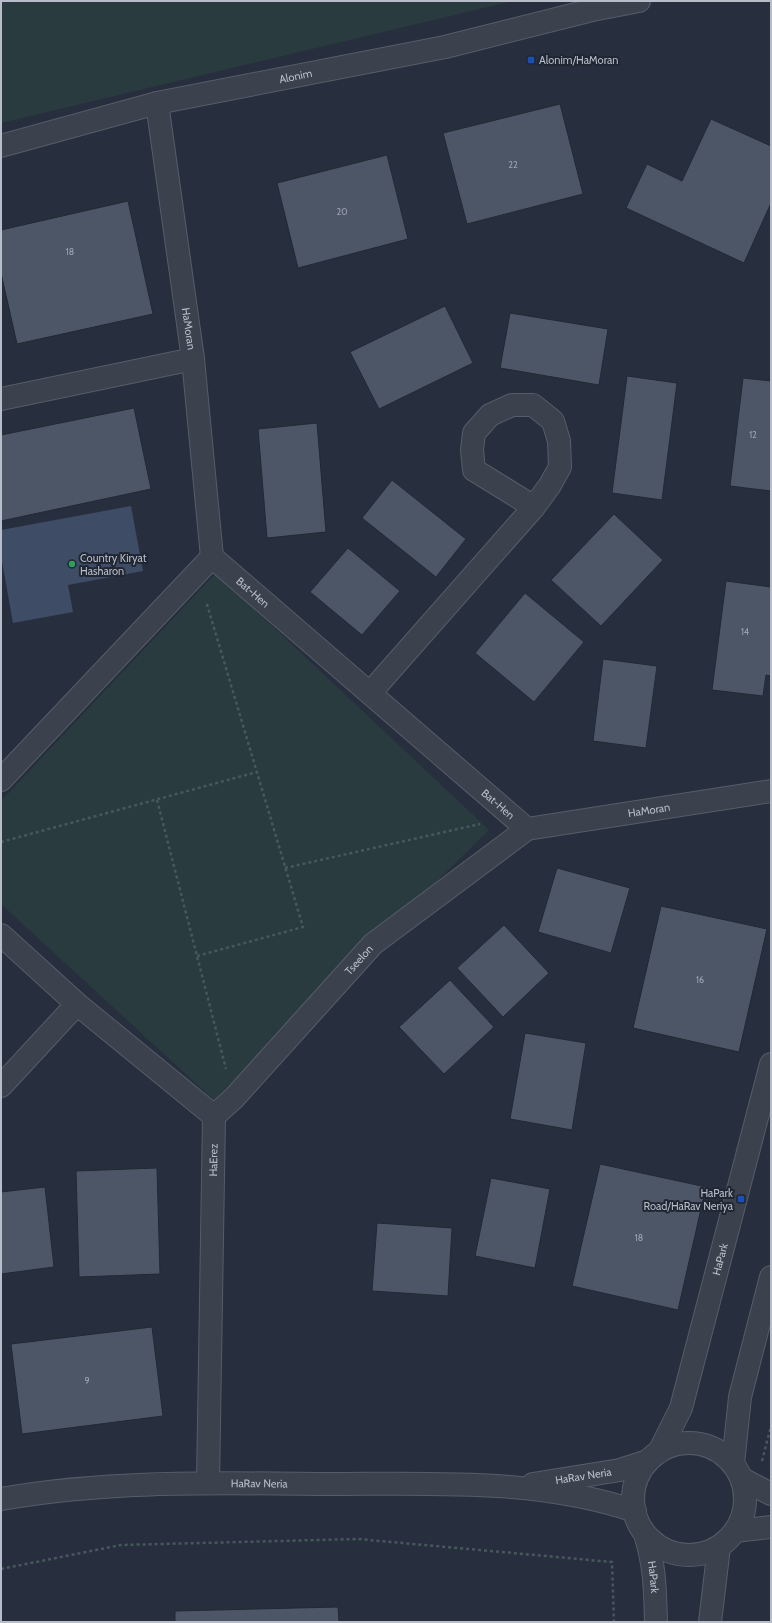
<svg xmlns="http://www.w3.org/2000/svg" width="772" height="1623" viewBox="0 0 772 1623" font-family="Cabin,sans-serif">
<style>
.green{fill:#293b3f}
.water{fill:#3e4c65}
.building{fill:#4d5666;stroke:#222935}
.lines{fill:none;stroke-linecap:round;stroke-linejoin:round}
.minor-casing{stroke:#565d69;stroke-width:24}
.path{stroke:#47585c;stroke-width:2.5;stroke-dasharray:3 3;stroke-linecap:butt}
.minor{stroke:#3b424e;stroke-width:22}
.transit-dot{fill:#1a4fb4;stroke:#202733;stroke-width:1.5}
.leisure-dot{fill:#2e9e5b;stroke:#202733;stroke-width:1.5}
.labels{text-anchor:middle;dominant-baseline:central;stroke-width:4;stroke-linejoin:round;paint-order:stroke}
.number-label{font-size:9px;fill:#9ca3b0}
.poi-label{font-size:11px;fill:#b7bdc9;stroke:#202733;text-anchor:start}
.street-label{font-size:11px;fill:#b7bdc9;stroke:#202733}
</style>
<rect width="100%" height="100%" fill="#272f3e"/>
<g class="green">
<path d="M1,1H513L1,123Z"/>
<path d="M216,573L489,830L214,1100L1,904V801Z"/>
</g>
<path class="water" d="M131,506L143,571L68,585L73,612L13,623L1,556V530Z"/>
<g class="building">
<path d="M560,104L583,194L467,224L443,133Z"/>
<path d="M711,119L771,146V203L744,263L626,208L647,164L682,181Z"/>
<path d="M387,155L408,239L298,268L277,183Z"/>
<path d="M128,201L153,314L17,344L1,273V230Z"/>
<path d="M445,306L473,363L379,409L350,352Z"/>
<path d="M510,313L608,329L599,385L500,368Z"/>
<path d="M627,376L677,383L662,500L612,493Z"/>
<path d="M743,378L771,381V491L730,486Z"/>
<path d="M134,408L151,489L1,521V435Z"/>
<path d="M317,423L326,532L267,538L258,429Z"/>
<path d="M392,480L466,539L436,577L362,518Z"/>
<path d="M614,514L663,560L601,626L551,580Z"/>
<path d="M348,548L400,591L362,635L310,592Z"/>
<path d="M726,581L771,587V676L766,675L763,696L712,690Z"/>
<path d="M525,593L584,642L534,702L475,653Z"/>
<path d="M603,659L657,666L646,748L593,741Z"/>
<path d="M557,868L630,888L611,953L538,932Z"/>
<path d="M661,906L767,929L739,1052L633,1028Z"/>
<path d="M504,925L549,973L503,1017L457,968Z"/>
<path d="M450,980L494,1027L444,1074L399,1027Z"/>
<path d="M525,1033L586,1043L572,1130L510,1119Z"/>
<path d="M600,1164L706,1187L678,1310L572,1286Z"/>
<path d="M157,1168L160,1274L79,1277L76,1171Z"/>
<path d="M491,1178L550,1189L535,1268L475,1256Z"/>
<path d="M45,1187L54,1267L1,1274V1192Z"/>
<path d="M377,1223L452,1228L448,1296L372,1291Z"/>
<path d="M152,1327L163,1416L22,1434L11,1344Z"/>
<path d="M338,1607L339,1622H175V1611Z"/>
</g>
<g class="lines">
<g class="minor-casing">
<g id="minor">
<path id="s1" d="M157,103L193,359L212,557"/>
<path id="s2" d="M1,146L157,103L445,47L592,10L639,1"/>
<path d="M1,399L193,359"/>
<path d="M370,693L534,507L550,485L560,467L559,441L553,421L533,405H512L490,415L474,433L472,450L474,470L534,507"/>
<path id="s3" d="M1,780L212,557L527,829"/>
<path d="M1,935L77,1004L214,1116"/>
<path d="M1,1086L77,1004"/>
<path id="s4" d="M214,1116L234,1098L373,944L527,829L771,791"/>
<circle cx="689" cy="1499" r="56"/>
<path id="s5" d="M659,1452L681,1408L771,1064"/>
<path d="M733,1464L740,1397L771,1277"/>
<path d="M742,1479L771,1494"/>
<path id="s6" d="M208,1483L214,1116"/>
<path id="s7" d="M533,1484L620,1470L648,1461"/>
<path id="s8" d="M1,1499C108,1480 219,1483 327,1484C429,1484 536,1478 635,1511"/>
<path d="M735,1531L771,1527"/>
<path id="s9" d="M645,1534C655,1566 655,1589 656,1622"/>
<path d="M710,1622L719,1547"/>
</g>
</g>
<g class="path">
<path d="M157,800L226,1069"/>
<path d="M1,842L257,772"/>
<path d="M285,868L480,824"/>
<path d="M197,956L303,927L206,601"/>
<path d="M762,1461L771,1426"/>
<path d="M1,1569L121,1545L358,1539L612,1562L614,1622"/>
</g>
<use href="#minor" class="minor"/>
</g>
<g class="transit-dot">
<rect x="527" y="56" width="8" height="8" rx="2"/>
<rect x="737" y="1195" width="8" height="8" rx="2"/>
</g>
<circle class="leisure-dot" cx="72" cy="564" r="4"/>
<g class="labels">
<g class="number-label">
<text x="513" y="164">22</text>
<text x="342" y="211">20</text>
<text x="70" y="251">18</text>
<text x="753" y="434">12</text>
<text x="745" y="631">14</text>
<text x="700" y="979">16</text>
<text x="639" y="1237">18</text>
<text x="87" y="1380">9</text>
</g>
<g class="poi-label">
<text x="539" y="60">Alonim/HaMoran</text>
<text x="80" y="558">Country Kiryat<tspan x="80" dy="13">Hasharon</tspan></text>
<text x="733" y="1193" text-anchor="end">HaPark<tspan x="733" dy="13">Road/HaRav Neriya</tspan></text>
</g>
<g class="street-label">
<text stroke="none"><textPath href="#s2" startOffset="303">Alonim</textPath></text>
<text stroke="none"><textPath href="#s1" startOffset="228">HaMoran</textPath></text>
<text stroke="none"><textPath href="#s3" startOffset="361">Bat-Hen</textPath></text>
<text stroke="none"><textPath href="#s3" startOffset="685">Bat-Hen</textPath></text>
<text stroke="none"><textPath href="#s4" startOffset="550">HaMoran</textPath></text>
<text stroke="none"><textPath href="#s4" startOffset="213">Tseelon</textPath></text>
<text stroke="none"><textPath href="#s6" startOffset="323">HaErez</textPath></text>
<text stroke="none"><textPath href="#s5" startOffset="203">HaPark</textPath></text>
<text stroke="none"><textPath href="#s7" startOffset="51">HaRav Neria</textPath></text>
<text stroke="none"><textPath href="#s8" startOffset="259">HaRav Neria</textPath></text>
<text stroke="none"><textPath href="#s9" startOffset="44">HaPark</textPath></text>
</g>
</g>
<rect width="772" height="1623" fill="none" stroke="#b7bdc9" stroke-width="4"/>
</svg>
